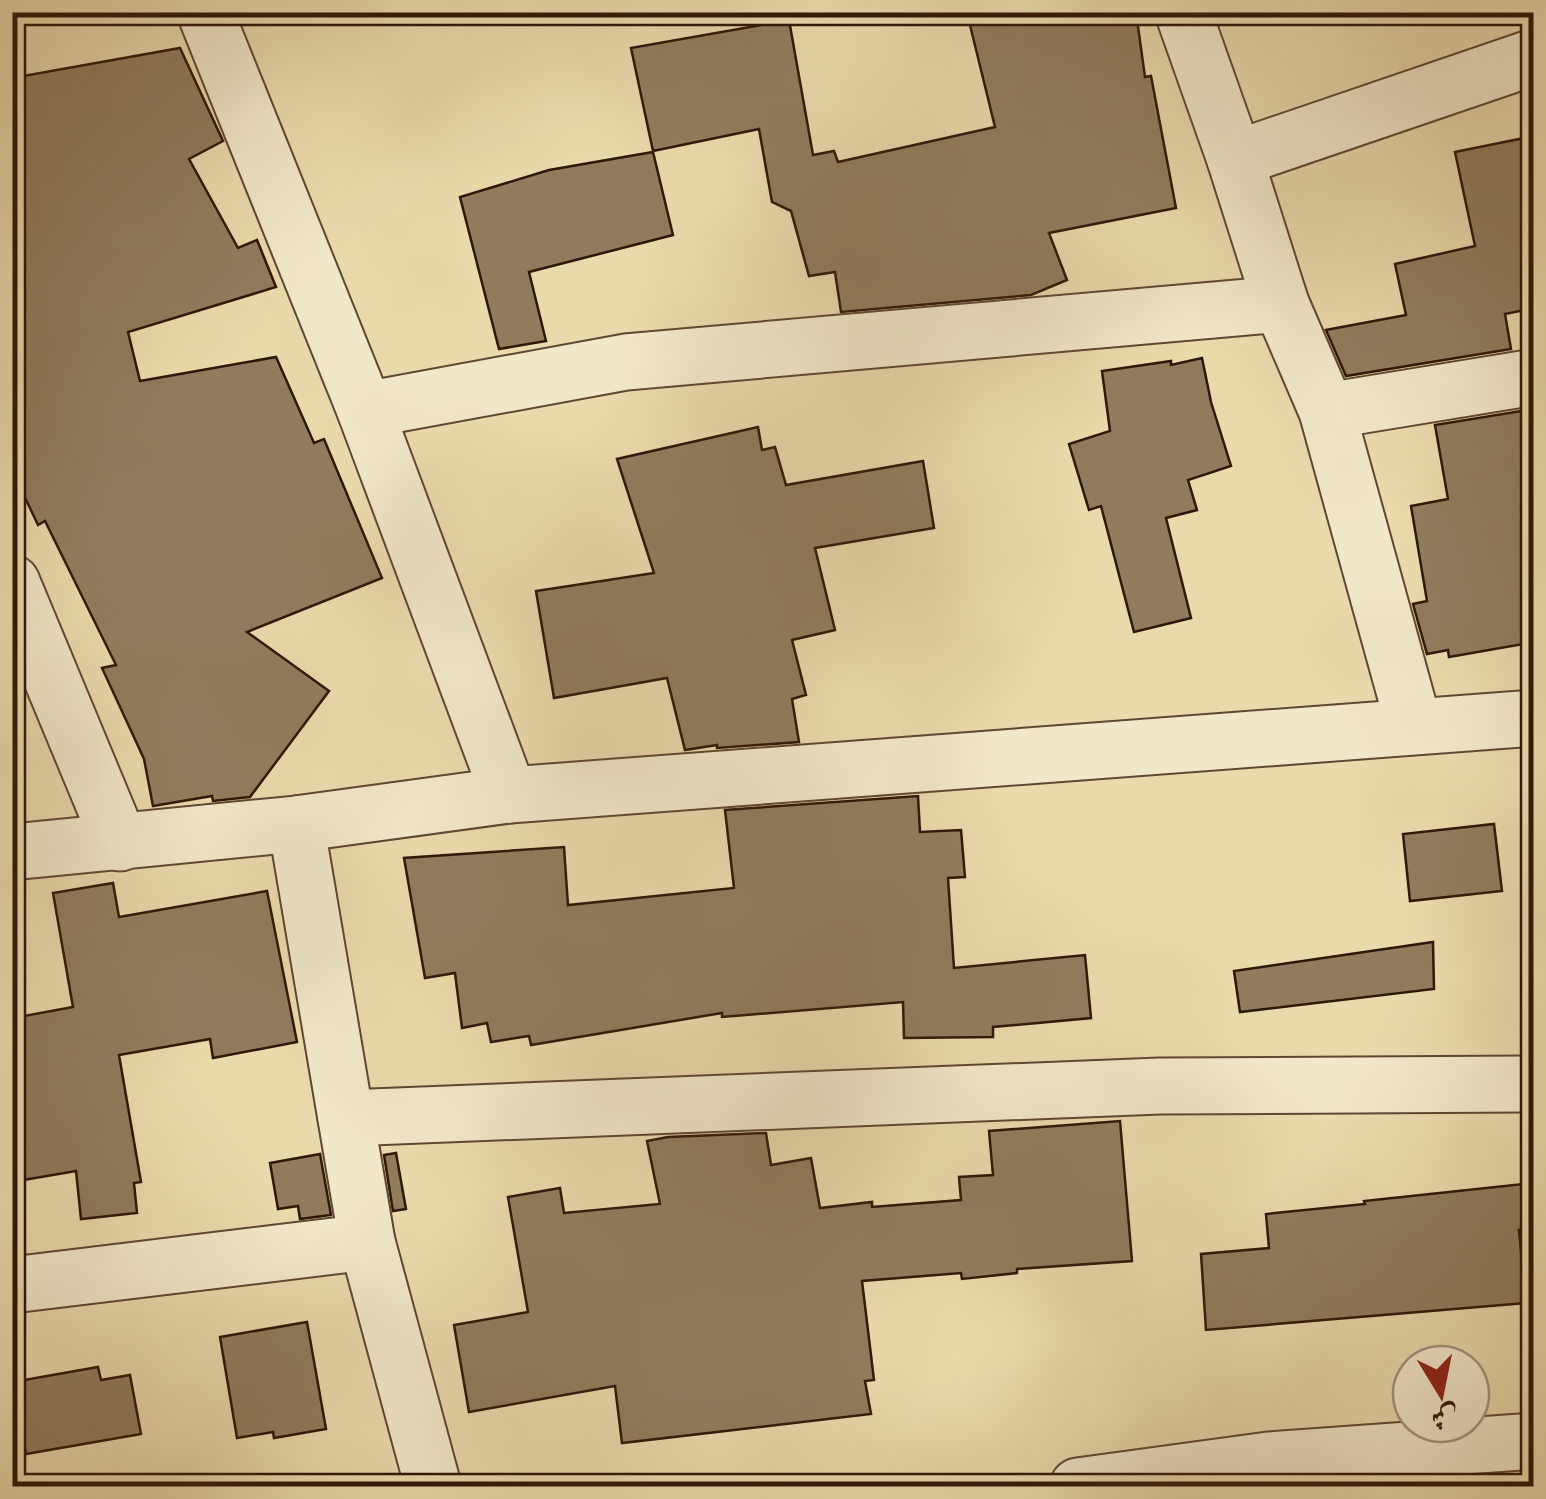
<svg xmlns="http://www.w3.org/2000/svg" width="1546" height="1499" viewBox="0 0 1546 1499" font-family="'Libre Caslon Text',Amiri,serif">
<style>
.building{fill:#907c5d;stroke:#301708;stroke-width:2.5}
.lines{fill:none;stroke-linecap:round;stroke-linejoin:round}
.street-casing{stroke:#5e4831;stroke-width:59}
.street{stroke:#f1e7c9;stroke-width:55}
</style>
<rect width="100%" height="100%" fill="#e9daac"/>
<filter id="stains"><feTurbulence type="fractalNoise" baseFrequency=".002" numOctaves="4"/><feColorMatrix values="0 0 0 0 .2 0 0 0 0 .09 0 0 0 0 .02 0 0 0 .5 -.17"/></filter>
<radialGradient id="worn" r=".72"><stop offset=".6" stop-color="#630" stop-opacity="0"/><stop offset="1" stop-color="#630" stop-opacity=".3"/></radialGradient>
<g class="building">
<path d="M1003,12H1136L1145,77L1151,76L1176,208L1049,233L1067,280L1031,295L841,312L835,272L809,276L791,211L772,202L759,129L653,151L631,48L789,20L813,155L834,151L838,162L995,127L969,21Z"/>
<path d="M180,48L223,141L189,159L238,248L257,240L276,287L128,332L140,381L276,357L314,443L324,439L382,578L247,632L329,691L250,797L213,801L212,796L153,806L144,759L102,668L116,665L45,521L38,525L12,470V78Z"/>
<path d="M1534,136V308L1505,314L1511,349L1346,376L1326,330L1406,315L1395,264L1475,246L1455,152Z"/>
<path d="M653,152L673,235L529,272L546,341L499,349L460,197L549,170Z"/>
<path d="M1202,358L1211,402L1231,466L1188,480L1197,510L1166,518L1191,618L1134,632L1101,506L1089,510L1069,444L1110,431L1102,371L1171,361V365Z"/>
<path d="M1534,409V569L1522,571L1534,642L1449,657L1448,650L1427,654L1413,604L1427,601L1411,506L1448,499L1435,425Z"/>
<path d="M758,427L762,450L775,447L786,485L923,461L934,528L815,548L835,630L792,640L806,695L792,699L799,742L717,748V745L685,750L667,678L554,698L536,591L654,573L617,459Z"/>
<path d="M918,796L920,832L961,830L965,877L948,878L954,968L1085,955L1091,1018L993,1027V1037L904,1038L903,1002L722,1017V1013L531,1045L529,1036L491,1042L487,1023L462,1028L455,973L425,978L404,858L564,847L568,905L734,888L725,810Z"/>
<path d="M1494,824L1502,891L1410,901L1403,834Z"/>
<path d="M113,883L119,917L267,891L297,1042L213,1058L210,1039L119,1055L141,1182L134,1183L137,1213L81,1219L76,1171L12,1182L13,1018L73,1007L53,893Z"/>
<path d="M1433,942L1434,989L1240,1012L1234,971Z"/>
<path d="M1120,1121L1132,1261L1017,1269V1273L962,1279L961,1273L862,1281L874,1380L865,1381L871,1414L622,1443L615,1386L469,1412L454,1325L528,1312L508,1197L560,1188L564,1213L660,1204L647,1141L668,1137L766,1133L771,1165L811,1158L820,1208L872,1202V1207L961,1200L959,1177L993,1175L989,1131Z"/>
<path d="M396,1153L406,1209L393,1211L384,1155Z"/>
<path d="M320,1154L331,1215L300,1219L298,1206L278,1209L270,1163Z"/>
<path d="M1534,1183V1229L1519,1230L1526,1303L1206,1330L1201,1254L1269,1248L1266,1214L1365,1204L1364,1201Z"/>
<path d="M307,1322L326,1429L274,1438L273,1432L237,1438L220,1337Z"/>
<path d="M98,1367L101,1380L130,1375L141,1434L26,1454L13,1382Z"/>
</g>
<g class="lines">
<g class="street-casing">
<g id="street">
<path d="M205,12L365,410L509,795"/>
<path d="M1183,12L1235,159L1281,304L1327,411L1414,726"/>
<path d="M1235,159L1534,57"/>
<path d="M365,410L626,362L1281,304"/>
<path d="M1327,411L1534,377"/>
<path d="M12,583L120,843"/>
<path d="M296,824L367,1242L433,1486"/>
<path d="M12,852L296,824L509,795L1534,718"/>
<path d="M346,1118L1160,1086L1534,1084"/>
<path d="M12,1285L367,1242"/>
<path d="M1078,1486L1269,1460L1534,1441"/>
</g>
</g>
<use href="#street" class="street"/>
</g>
<rect width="1546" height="1499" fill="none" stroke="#e9daac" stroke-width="50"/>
<rect x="15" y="15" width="1516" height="1469" fill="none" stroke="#301708" stroke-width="5"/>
<rect x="25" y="25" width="1496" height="1449" fill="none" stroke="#301708" stroke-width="2.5"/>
<g transform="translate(1441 1394) rotate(170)"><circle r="48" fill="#f1e7c9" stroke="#a4947c" stroke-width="2.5"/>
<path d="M0-8L18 38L0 25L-18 38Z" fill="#8f2418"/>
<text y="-15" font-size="28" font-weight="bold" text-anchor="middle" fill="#301708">ش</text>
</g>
<rect width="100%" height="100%" filter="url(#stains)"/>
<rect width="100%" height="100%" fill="url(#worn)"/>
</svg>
